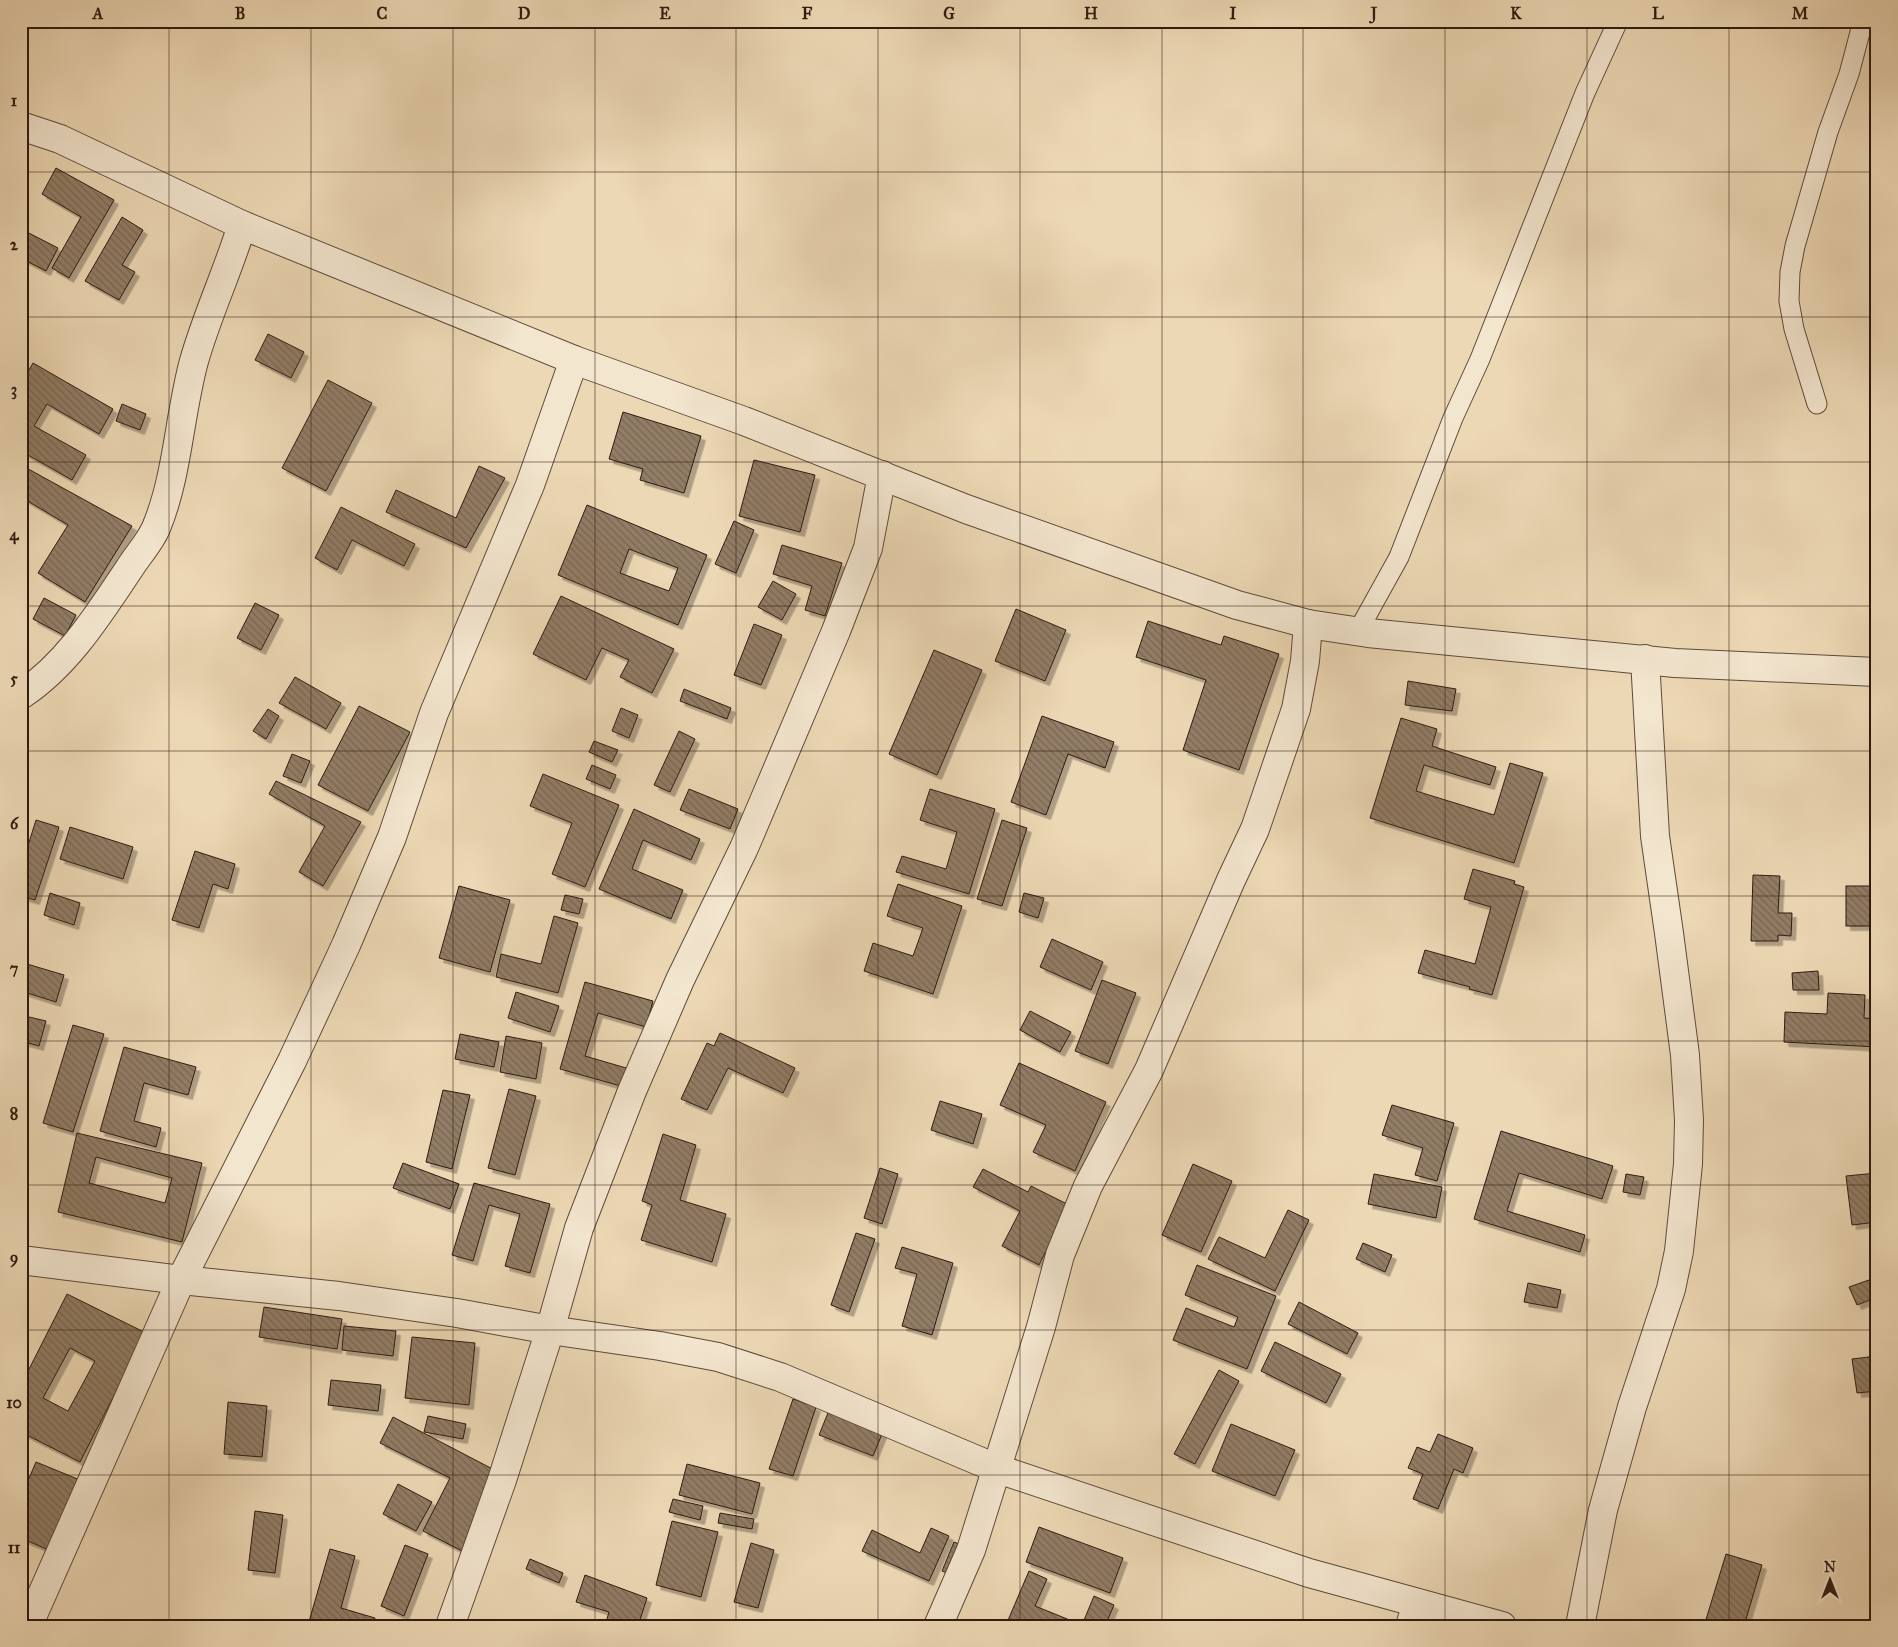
<svg xmlns="http://www.w3.org/2000/svg" width="1898" height="1647" viewBox="0 0 1898 1647" font-family="'IM FELL Great Primer',serif">
<style>
.building{fill:url(#building-back-hatch);stroke:#2f1a10;fill-rule:evenodd;filter:url(#shadow)}
.lines{fill:none;stroke-linecap:round;stroke-linejoin:round}
.service-casing{stroke:#5e4a39;stroke-width:21}
.minor-casing{stroke:#5e4a39;stroke-width:30}
.tertiary-casing{stroke:#5e4a39;stroke-width:30}
.service{stroke:#f3e6cf;stroke-width:19}
.minor{stroke:#f3e6cf;stroke-width:28}
.tertiary{stroke:#f3e6cf;stroke-width:28}
.grid{fill:none;stroke:#2f1a10;stroke-width:1;stroke-opacity:0.55}
.neatline{fill:none;stroke:#2f1a10;stroke-width:2}
.grid-label{font-size:16px;text-anchor:middle;font-weight:bold;fill:#2f1a10}
</style>
<defs>
<pattern id="building-back-hatch" width="6" height="6" patternUnits="userSpaceOnUse" patternTransform="scale(1.25)"><rect width="6" height="6" fill="#927d66"/><path d="M-1 5l2 2M0 0l6 6M5-1l2 2" fill="none" stroke="#786653"/></pattern>
<filter id="shadow"><feDropShadow dx="4.5" dy="4.5" stdDeviation="0" flood-color="#0004"/></filter>
</defs>
<rect width="100%" height="100%" fill="#edd8b5"/>
<filter id="stains"><feTurbulence type="fractalNoise" baseFrequency=".004" numOctaves="4"/><feColorMatrix values="0 0 0 0 .2 0 0 0 0 .09 0 0 0 0 .02 0 0 0 .5 -.17"/></filter>
<radialGradient id="worn" r=".72"><stop offset=".6" stop-color="#630" stop-opacity="0"/><stop offset="1" stop-color="#630" stop-opacity=".3"/></radialGradient>
<g class="building">
<path d="M56,168L114,200L69,278L52,268L81,217L42,194Z"/>
<path d="M122,217L143,230L122,265L135,272L119,300L85,281Z"/>
<path d="M21,229L58,248L46,271L21,258Z"/>
<path d="M268,334L304,352L291,378L255,360Z"/>
<path d="M33,363L113,409L99,434L47,404L34,426L86,455L72,480L21,451V384Z"/>
<path d="M328,380L372,403L326,491L282,468Z"/>
<path d="M122,404L146,414L140,430L116,421Z"/>
<path d="M623,412L701,436L684,493L640,480L643,469L609,459Z"/>
<path d="M754,460L815,475L800,532L739,516Z"/>
<path d="M21,465L132,526L85,602L38,573L68,525L21,497Z"/>
<path d="M479,466L505,478L466,548L386,512L396,490L456,518Z"/>
<path d="M587,505L707,555L678,625L558,575ZM629,549L678,568L669,591L620,573Z"/>
<path d="M341,507L415,544L404,566L352,540L337,570L315,558Z"/>
<path d="M734,521L754,530L736,573L715,564Z"/>
<path d="M782,545L842,563L825,616L805,610L812,586L773,574Z"/>
<path d="M773,581L796,594L782,620L758,607Z"/>
<path d="M561,596L674,649L652,693L620,677L629,660L602,648L586,680L533,654Z"/>
<path d="M44,598L76,615L65,636L33,619Z"/>
<path d="M255,603L279,615L261,650L237,638Z"/>
<path d="M1016,609L1066,630L1045,681L995,661Z"/>
<path d="M1148,621L1221,645L1224,636L1279,654L1239,770L1183,750L1206,680L1136,657Z"/>
<path d="M754,624L782,635L761,685L734,675Z"/>
<path d="M934,650L982,670L937,775L889,754Z"/>
<path d="M295,677L341,703L326,729L279,703Z"/>
<path d="M1408,681L1456,689L1452,711L1405,705Z"/>
<path d="M684,689L731,708L727,719L680,701Z"/>
<path d="M359,706L410,732L368,811L318,785Z"/>
<path d="M621,708L638,715L629,738L612,731Z"/>
<path d="M268,709L279,716L266,739L253,731Z"/>
<path d="M1042,716L1114,742L1105,768L1068,754L1046,815L1011,802Z"/>
<path d="M1401,718L1437,729L1432,746L1496,767L1490,785L1424,765L1416,791L1494,815L1510,763L1543,773L1514,863L1370,818Z"/>
<path d="M679,731L695,739L670,792L654,785Z"/>
<path d="M594,741L618,750L612,762L589,752Z"/>
<path d="M292,754L310,761L301,783L283,776Z"/>
<path d="M592,765L616,775L610,789L586,779Z"/>
<path d="M543,774L619,805L585,887L552,874L572,823L530,806Z"/>
<path d="M276,781L361,822L323,886L299,872L325,826L269,794Z"/>
<path d="M689,789L738,809L730,829L680,810Z"/>
<path d="M930,789L995,809L969,894L896,872L902,856L946,869L957,832L920,820Z"/>
<path d="M634,809L700,839L691,860L643,840L632,869L683,890L671,919L599,889Z"/>
<path d="M36,820L59,827L35,900L21,896V868Z"/>
<path d="M1002,820L1027,828L1002,906L977,899Z"/>
<path d="M70,827L133,847L123,879L60,859Z"/>
<path d="M195,851L235,864L228,889L213,884L199,928L172,920Z"/>
<path d="M1473,869L1515,881L1514,884L1524,887L1492,995L1469,989L1470,987L1418,973L1425,950L1475,964L1491,907L1464,899Z"/>
<path d="M1753,875L1780,876L1778,913H1792L1791,936L1778,935V941H1751Z"/>
<path d="M898,884L962,906L933,994L864,971L873,943L913,956L923,928L887,916Z"/>
<path d="M459,886L510,900L490,972L439,958Z"/>
<rect x="1846" y="886" width="31" height="40"/>
<path d="M50,893L80,903L74,925L44,915Z"/>
<path d="M1024,893L1044,898L1038,918L1019,912Z"/>
<path d="M565,895L583,899L579,914L561,910Z"/>
<path d="M554,916L578,923L558,993L496,977L501,954L541,964Z"/>
<path d="M1052,939L1103,962L1091,990L1040,967Z"/>
<path d="M27,964L64,975L56,1002L21,991V984Z"/>
<path d="M1818,971L1819,990H1793L1792,973Z"/>
<path d="M1102,980L1136,993L1108,1064L1075,1051Z"/>
<path d="M585,982L653,1001L646,1027L598,1013L585,1056L633,1070L628,1088L560,1069Z"/>
<path d="M516,992L559,1006L550,1032L508,1018Z"/>
<path d="M1828,993L1865,995L1864,1018L1877,1019V1047L1784,1042L1785,1012L1827,1014Z"/>
<path d="M1030,1011L1071,1032L1060,1052L1020,1030Z"/>
<path d="M25,1016L46,1021L39,1046L21,1041V1028Z"/>
<path d="M73,1025L104,1034L73,1132L43,1123Z"/>
<path d="M720,1033L795,1068L783,1093L728,1068L707,1110L681,1099L707,1043L714,1046Z"/>
<path d="M460,1034L499,1042L494,1067L455,1059Z"/>
<path d="M506,1036L542,1043L536,1079L500,1072Z"/>
<path d="M124,1047L196,1067L188,1095L144,1083L134,1121L161,1128L156,1147L100,1131Z"/>
<path d="M1019,1063L1106,1102L1075,1171L1033,1152L1046,1125L1000,1105Z"/>
<path d="M509,1089L536,1096L515,1175L488,1168Z"/>
<path d="M443,1090L470,1095L452,1169L426,1162Z"/>
<path d="M940,1101L982,1114L973,1144L931,1130Z"/>
<path d="M1392,1105L1454,1123L1437,1181L1415,1175L1423,1148L1382,1135Z"/>
<path d="M1501,1131L1613,1166L1602,1199L1519,1173L1507,1211L1585,1235L1580,1252L1474,1219Z"/>
<path d="M77,1133L202,1163L182,1242L58,1212ZM96,1157L172,1178L165,1203L89,1183Z"/>
<path d="M663,1134L696,1145L680,1200L726,1214L712,1262L641,1240L652,1205L642,1201Z"/>
<path d="M403,1163L459,1184L450,1209L393,1188Z"/>
<path d="M1193,1164L1232,1181L1201,1252L1162,1235Z"/>
<path d="M880,1168L898,1174L882,1224L864,1218Z"/>
<path d="M983,1169L1028,1192L1031,1186L1069,1205L1039,1265L1002,1246L1020,1211L973,1187Z"/>
<path d="M1877,1173V1222L1852,1225L1846,1176Z"/>
<path d="M1374,1174L1442,1187L1436,1218L1368,1204Z"/>
<path d="M1626,1174L1644,1177L1640,1195L1623,1192Z"/>
<path d="M474,1183L550,1204L530,1273L505,1266L520,1214L489,1205L473,1261L452,1255Z"/>
<path d="M1288,1210L1309,1220L1275,1291L1208,1259L1219,1237L1265,1258Z"/>
<path d="M856,1233L875,1239L849,1312L831,1305Z"/>
<path d="M1363,1243L1392,1255L1385,1272L1356,1259Z"/>
<path d="M902,1247L953,1263L932,1335L902,1326L917,1274L895,1268Z"/>
<path d="M1197,1265L1276,1296L1247,1369L1173,1340L1186,1308L1234,1327L1238,1317L1185,1295Z"/>
<path d="M1869,1280L1875,1298L1857,1305L1849,1287Z"/>
<path d="M1528,1283L1561,1290L1557,1308L1524,1302Z"/>
<path d="M67,1294L146,1333L80,1462L21,1432V1385ZM70,1348L95,1361L68,1411L43,1398Z"/>
<path d="M1299,1302L1358,1333L1347,1354L1288,1324Z"/>
<path d="M264,1307L342,1319L337,1349L259,1337Z"/>
<path d="M344,1326L396,1331L393,1356L342,1350Z"/>
<path d="M412,1337L475,1343L469,1405L405,1398Z"/>
<path d="M1275,1342L1341,1374L1326,1403L1261,1371Z"/>
<path d="M1877,1356V1391L1857,1393L1852,1359Z"/>
<path d="M1219,1370L1239,1381L1195,1464L1174,1454Z"/>
<path d="M331,1380L381,1385L378,1411L328,1405Z"/>
<path d="M793,1399L816,1407L793,1476L769,1469Z"/>
<path d="M228,1402L267,1406L262,1457L224,1454Z"/>
<path d="M830,1408L884,1429L873,1456L819,1435Z"/>
<path d="M428,1416L466,1424L463,1439L424,1432Z"/>
<path d="M393,1417L506,1476L466,1553L423,1531L450,1478L380,1443Z"/>
<path d="M1231,1424L1295,1450L1275,1496L1212,1471Z"/>
<path d="M1438,1434L1473,1448L1463,1473L1454,1469L1438,1509L1413,1499L1423,1474L1408,1468L1417,1447L1430,1452Z"/>
<path d="M36,1462L80,1480L51,1551L21,1538V1497Z"/>
<path d="M687,1464L760,1483L752,1514L679,1495Z"/>
<path d="M398,1484L432,1502L416,1531L383,1514Z"/>
<path d="M673,1499L703,1506L700,1520L669,1512Z"/>
<path d="M255,1511L283,1515L275,1573L248,1570Z"/>
<path d="M720,1513L754,1519L752,1529L718,1523Z"/>
<path d="M672,1521L718,1532L701,1597L656,1585Z"/>
<path d="M1039,1527L1123,1558L1110,1593L1026,1562Z"/>
<path d="M931,1528L949,1536L929,1581L862,1551L872,1530L920,1553Z"/>
<path d="M954,1542L967,1547L956,1577L942,1571Z"/>
<path d="M751,1543L774,1550L758,1608L734,1602Z"/>
<path d="M405,1545L428,1554L404,1616L381,1606Z"/>
<path d="M330,1549L355,1556L341,1608L375,1618L373,1626L308,1625Z"/>
<path d="M1726,1554L1762,1565L1744,1626H1704Z"/>
<path d="M530,1559L563,1573L559,1583L526,1569Z"/>
<path d="M1029,1571L1047,1579L1035,1606L1082,1625L1094,1596L1114,1605L1105,1626L1006,1625Z"/>
<path d="M585,1575L647,1598L638,1626H605L609,1612L576,1602Z"/>
</g>
<g class="lines">
<g class="service-casing">
<g id="service">
<path d="M1817,404L1794,329L1789,301L1790,272L1795,246L1828,132L1849,74L1863,21"/>
<path d="M1358,631L1399,557L1453,418L1480,359L1585,93L1618,21"/>
</g>
</g>
<g class="minor-casing">
<g id="minor">
<path d="M21,695C67,665 99,614 129,569C137,556 150,542 156,528C178,475 179,416 194,361C207,315 228,271 242,225"/>
<path d="M21,1260L181,1280L339,1296L457,1313L550,1330L660,1346L718,1357L780,1377L998,1469L1309,1573L1502,1626"/>
<path d="M28,1626L181,1280L292,1061L346,945L392,837L434,713L530,485L574,360"/>
<path d="M450,1626L502,1480L550,1330L579,1228L632,1091L680,980L744,848L836,631L868,548L882,475"/>
<path d="M938,1626L971,1550L1041,1327L1060,1255L1088,1186L1149,1070L1231,880L1255,829L1296,709L1305,661L1308,624"/>
<path d="M1410,1626L1417,1603"/>
<path d="M1580,1626L1603,1510L1632,1407L1671,1289L1679,1251L1688,1164L1689,1120L1685,1055L1669,933L1655,836L1645,659"/>
</g>
</g>
<g class="tertiary-casing">
<path id="tertiary" d="M21,126L60,139L242,225L574,360L744,421L966,509L1237,605L1308,624L1368,633L1675,663L1877,672"/>
</g>
<use href="#service" class="service"/>
<use href="#minor" class="minor"/>
<use href="#tertiary" class="tertiary"/>
</g>
<path class="grid" d="M169,21V1626M311,21V1626M453,21V1626M595,21V1626M736,21V1626M878,21V1626M1020,21V1626M1162,21V1626M1303,21V1626M1445,21V1626M1587,21V1626M1729,21V1626M21,172H1877M21,317H1877M21,462H1877M21,606H1877M21,751H1877M21,896H1877M21,1041H1877M21,1185H1877M21,1330H1877M21,1475H1877"/>
<rect width="1898" height="1647" fill="none" stroke="#edd8b5" stroke-width="55"/>
<g transform="translate(1830 1580)" stroke="#f3e6cf" stroke-width="4" paint-order="stroke">
<path d="M0-4L9 19L0 12L-9 19Z" fill="#2f1a10"/>
<text y="-8" font-size="14" font-weight="bold" text-anchor="middle" fill="#2f1a10">N</text>
</g>
<rect x="28" y="28" width="1842" height="1592" class="neatline"/>
<g class="grid-label">
<text x="98" y="19">A</text>
<text x="240" y="19">B</text>
<text x="382" y="19">C</text>
<text x="524" y="19">D</text>
<text x="665" y="19">E</text>
<text x="807" y="19">F</text>
<text x="949" y="19">G</text>
<text x="1091" y="19">H</text>
<text x="1233" y="19">I</text>
<text x="1374" y="19">J</text>
<text x="1516" y="19">K</text>
<text x="1658" y="19">L</text>
<text x="1800" y="19">M</text>
<text x="14" y="106">1</text>
<text x="14" y="250">2</text>
<text x="14" y="395">3</text>
<text x="14" y="540">4</text>
<text x="14" y="684">5</text>
<text x="14" y="829">6</text>
<text x="14" y="974">7</text>
<text x="14" y="1119">8</text>
<text x="14" y="1263">9</text>
<text x="14" y="1408">10</text>
<text x="14" y="1553">11</text>
</g>
<rect width="100%" height="100%" filter="url(#stains)"/>
<rect width="100%" height="100%" fill="url(#worn)"/>
</svg>
